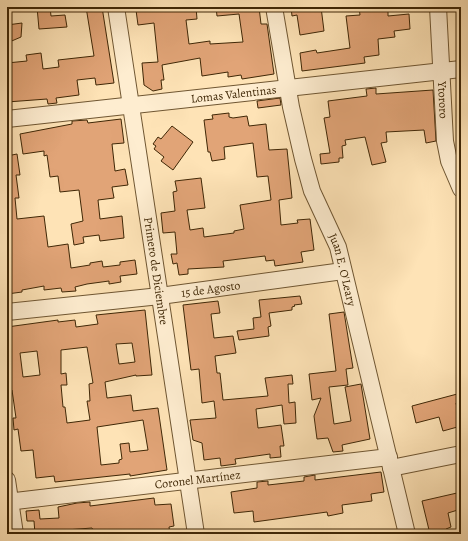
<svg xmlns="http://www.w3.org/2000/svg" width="468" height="541" viewBox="0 0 468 541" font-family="Alegreya,serif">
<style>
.building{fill:#e1a477;stroke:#3f2706;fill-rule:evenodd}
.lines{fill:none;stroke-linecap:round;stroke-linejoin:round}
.minor-casing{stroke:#6f5632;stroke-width:18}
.minor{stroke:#feedd0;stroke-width:16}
.labels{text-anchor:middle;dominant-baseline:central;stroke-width:4;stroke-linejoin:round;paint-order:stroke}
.street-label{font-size:12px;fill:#3f2706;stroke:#feedd0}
</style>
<rect width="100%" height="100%" fill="#fee3b6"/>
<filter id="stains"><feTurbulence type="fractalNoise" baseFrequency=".005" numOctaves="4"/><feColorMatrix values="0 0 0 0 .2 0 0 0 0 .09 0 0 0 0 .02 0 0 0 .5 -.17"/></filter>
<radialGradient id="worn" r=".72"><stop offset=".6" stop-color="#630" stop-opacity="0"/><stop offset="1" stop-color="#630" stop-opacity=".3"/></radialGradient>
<g class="building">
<path d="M37,7H50L51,16L65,15L67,27L39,29Z"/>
<path d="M86,7H102L114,83L96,85L95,78L77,80L79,95L56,98L57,103L48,104L47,99L7,102V63L27,61L26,55L41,53L43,69L59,67L58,60L94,56Z"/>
<path d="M140,7H196L197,19L186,20L189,44L210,41V44L243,42L239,14L217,16L216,7H259L261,24H267L274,74L242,79L241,75L228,77V72L202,76L200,58L162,65L164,80H161L162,89L153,91L144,85L142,63L158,62L154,23L138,25L136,10L140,9Z"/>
<path d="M291,7H321L324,31L300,35L297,15L292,16Z"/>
<path d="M359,7H371V11L388,10V16L409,14L410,29L394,31L395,37L378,39L379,55L364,57L365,63L302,71L300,53L316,50L317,53L350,48L346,16L360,15Z"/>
<path d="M22,23L21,37L7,43V25Z"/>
<path d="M376,88V94L433,90L436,141L426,143L424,130L386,132L387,142L381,143L386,162L372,165L365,137L345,140L346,145L342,146L343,158H339V162L321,164L320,154L330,153L324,118L330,117L328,101L367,96L366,89Z"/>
<path d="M280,98L281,105L258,108L257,101Z"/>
<path d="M229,113V117L233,118L247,116L249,126L266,124L269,150L287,149L292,198L279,200L281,225L298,223L297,220L310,219L314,250L301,252L303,262L275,266L274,260L266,261L265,256L223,261L224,267L188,269V274L179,275L177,263L173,264L171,254H177L175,232L163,233L161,213L175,211L173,192L177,191L175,181L201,178L205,208L187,210L190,230L203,228L204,237L234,233V231L244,229L240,205L271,200L268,176L257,177L253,143L224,147L225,159L212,161L210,152H208L204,120L213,119L212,115Z"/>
<path d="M121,119L124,143L112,144L115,171L125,169L128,185L112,187L114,198L98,200L100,219L122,216L124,238L100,241L99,235L83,237L84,243L74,245L71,224L83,221L79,190L60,192L58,176L50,177L47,155L44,156V151L23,154L20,134L72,124V121L87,120L88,123Z"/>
<path d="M172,126L193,142L173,170L161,161L164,157L154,149L156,146L153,144L158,137L161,139Z"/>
<path d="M17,154L20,175H16L19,198H15L17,219L44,216L48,247L68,244L71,268L90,265V263L102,261L103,267L120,265V262L135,260L137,274L120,276L121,282L109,284V281L87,284L75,287L76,291L62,292L61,288L44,290V286L22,290V292L7,294V156Z"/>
<path d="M300,296L302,304L294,305L295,306L292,307V310L269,313L271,326L268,327L269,336L239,340L237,331L254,329L253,318L261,317L259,300Z"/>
<path d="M218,301L220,313L211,314L214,338L233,336L236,353L215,356L217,373H220L223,400L268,396L265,378L292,375L293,384H288L289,403L295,402L296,423L284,424L282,405L256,409L258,428L281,425L284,446H280L281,457L270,458V454L235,459L236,464L221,466L220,458L204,460L202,443L193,440L190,420L216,418L214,401L202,403L199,369L191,370L183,305Z"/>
<path d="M145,310L152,375L136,376V375L105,382L107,398L131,395L133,411L158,408L167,470L130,476V474L55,482L54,476L36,478L33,450L21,451L18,429L14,430L13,418H16L12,390H7V327L58,320V322L75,320L76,327L98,324L96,315ZM132,343L135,362L119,364L116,344ZM87,347L93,383L89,384L90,401H87L90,420L67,423L65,407H63L61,385H67L66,373L61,374V350ZM37,351L40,375L23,377L20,353ZM143,420L148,450L130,452L129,443L120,444L122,459L119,460V463L101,465L97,427Z"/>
<path d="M344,312L353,368L346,369L348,385L329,387L334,424L351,421L345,387L361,384L370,439L342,445L343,451L333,452L328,438L317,439L314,416L321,398L312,400L309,374L336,371L329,314Z"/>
<path d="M461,393V402L456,403L461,426L443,431L439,417L416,423L412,406Z"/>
<path d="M381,472L384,492L371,494L372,501L342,505L343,513L328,516L327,512L254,522L253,511L234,513L231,492L257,488V482L268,481V485L304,481V477L315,475V480Z"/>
<path d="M457,493L459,500H461V509L448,513L451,527L446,529L447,534H430L422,501Z"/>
<path d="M154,498L155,505L171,504L174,526L169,527L170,534H95L92,528L66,530V534H35L34,521H27L26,511L39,510L40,519L59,518L58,507L77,503L90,502V506Z"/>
</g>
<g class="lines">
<g class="minor-casing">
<g id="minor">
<path id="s1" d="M116,7L196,534"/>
<path id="s2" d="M274,7L291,107L303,159L312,191L338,247L407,534"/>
<path id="s3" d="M438,7L445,141L449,161L461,189"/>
<path id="s4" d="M7,119L461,69"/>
<path id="s5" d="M7,312L160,296L343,271"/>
<path d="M391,468L461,454"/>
<path d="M7,480L15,534"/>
<path id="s6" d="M7,502L389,457"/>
</g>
</g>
<use href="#minor" class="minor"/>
</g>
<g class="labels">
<g class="street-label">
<text stroke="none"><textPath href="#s4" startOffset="228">Lomas Valentinas</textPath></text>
<text stroke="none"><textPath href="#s3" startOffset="93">Ytororo</textPath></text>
<text stroke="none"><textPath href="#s2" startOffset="273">Juan E. O'Leary</textPath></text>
<text stroke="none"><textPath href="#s1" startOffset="267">Primero de Diciembre</textPath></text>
<text stroke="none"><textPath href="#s5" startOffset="205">15 de Agosto</textPath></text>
<text stroke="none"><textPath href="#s6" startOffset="192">Coronel Martínez</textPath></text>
</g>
</g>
<rect width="468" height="541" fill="none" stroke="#fee3b6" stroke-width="24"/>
<rect x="8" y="8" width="452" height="525" fill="none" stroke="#3f2706" stroke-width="2"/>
<rect x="12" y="12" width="444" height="517" fill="none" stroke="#3f2706"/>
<rect width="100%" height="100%" filter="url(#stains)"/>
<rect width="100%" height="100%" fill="url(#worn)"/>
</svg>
